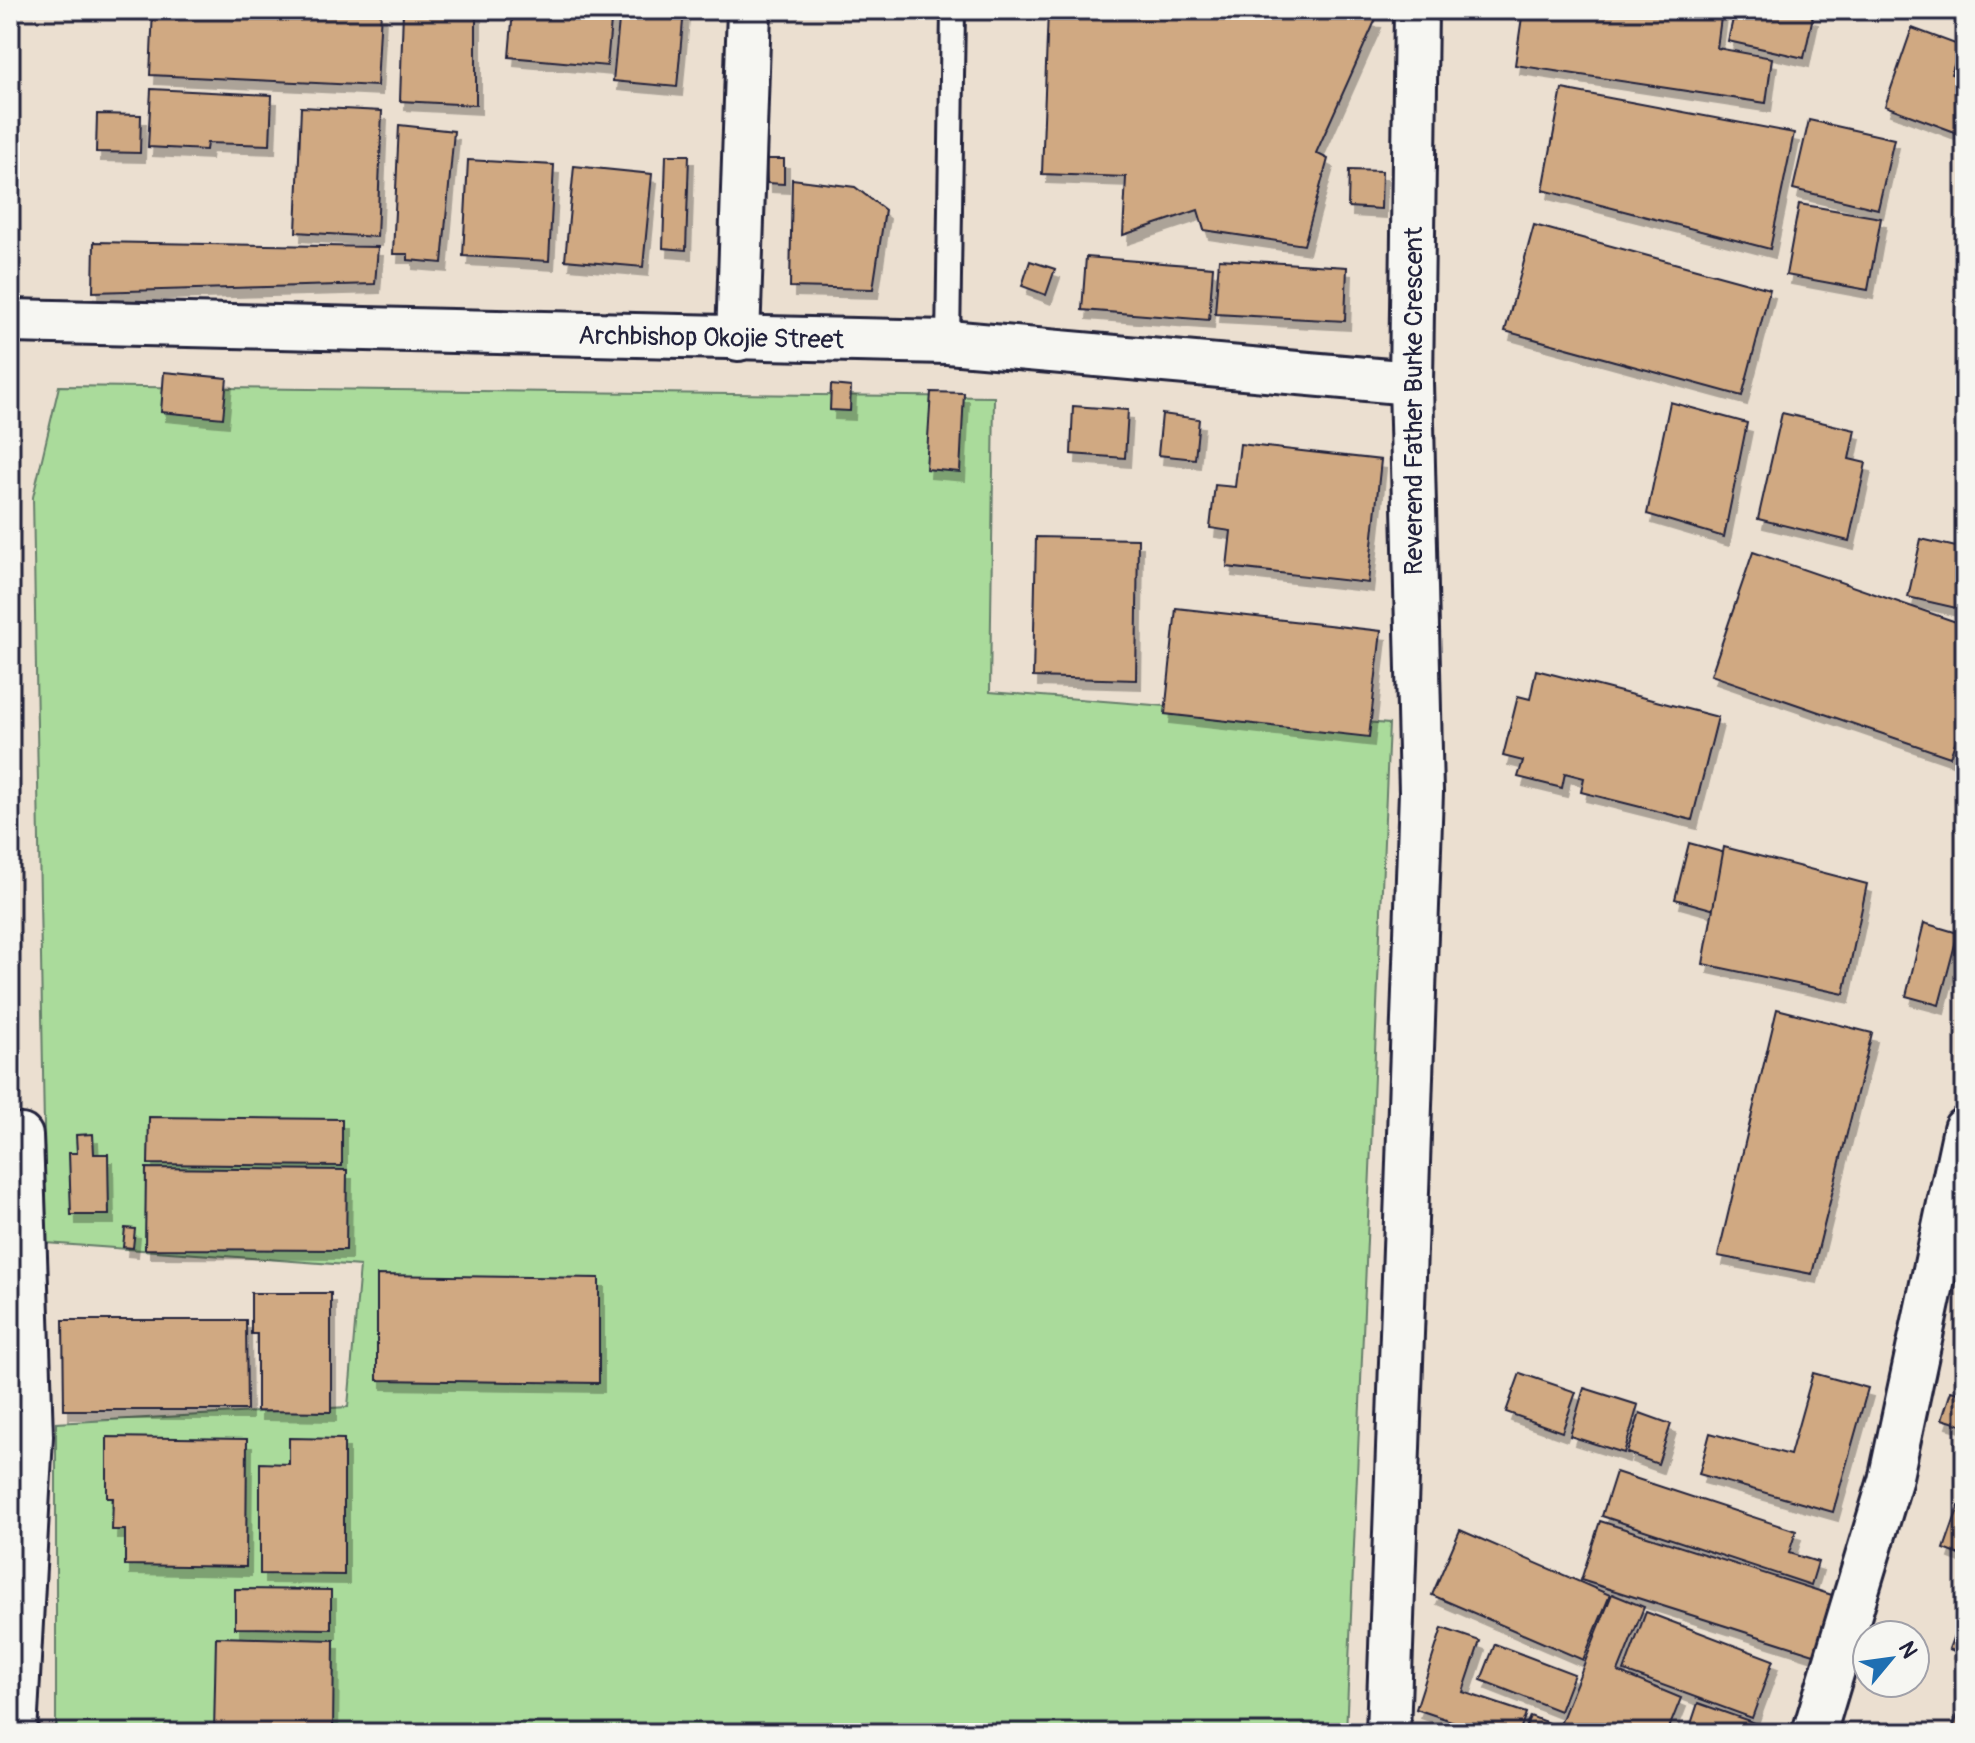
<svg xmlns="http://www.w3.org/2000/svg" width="1975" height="1743" viewBox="0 0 1975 1743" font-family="Pangolin,sans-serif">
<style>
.green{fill:#aadb9b;stroke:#667e6b;stroke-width:2}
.building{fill:#d0a982;stroke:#22223b;stroke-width:2;filter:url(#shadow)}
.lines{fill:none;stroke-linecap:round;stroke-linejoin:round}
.lane-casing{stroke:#22223b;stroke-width:28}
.street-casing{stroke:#22223b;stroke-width:48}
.lane{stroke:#f6f6f2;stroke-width:22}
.street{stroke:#f6f6f2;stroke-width:42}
.labels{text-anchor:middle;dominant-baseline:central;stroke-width:6;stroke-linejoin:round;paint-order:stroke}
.street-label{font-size:26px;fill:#22223b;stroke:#f6f6f2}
</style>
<defs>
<filter id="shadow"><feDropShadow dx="5" dy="9" stdDeviation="0" flood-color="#0004"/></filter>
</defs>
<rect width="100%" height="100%" fill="#ebdfd0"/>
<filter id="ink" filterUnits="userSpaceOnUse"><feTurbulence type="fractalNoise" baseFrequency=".0125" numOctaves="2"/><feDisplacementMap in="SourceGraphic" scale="16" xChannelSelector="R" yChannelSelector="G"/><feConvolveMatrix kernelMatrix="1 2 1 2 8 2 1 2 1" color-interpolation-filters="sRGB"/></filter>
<g filter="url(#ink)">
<path class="green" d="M59,386L994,397L990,692L1389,724L1346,1733H56V1423L348,1407L360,1266L46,1243L33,497Z"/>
<g class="building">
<path d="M153,10H381L377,86L150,75Z"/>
<path d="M403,10H476V105L400,101Z"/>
<path d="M513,10H612L607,66L509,57Z"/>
<path d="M620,10H684L677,87L613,81Z"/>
<path d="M1048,10H1339V17L1376,19L1316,153L1328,159L1304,245L1204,230L1198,210L1123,235L1126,177L1042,174Z"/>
<path d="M1523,10H1722L1717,48L1772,58L1766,103L1515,65Z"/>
<path d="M1735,10H1787L1813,16L1804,58L1728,41Z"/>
<path d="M1912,28L1961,46L1951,74L1965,79L1963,135L1885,106Z"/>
<path d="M151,89L272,95L270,145L207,143L206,150L148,147Z"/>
<path d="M1562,89L1794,133L1770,249L1543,190Z"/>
<path d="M301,107L382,111L377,237L296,232Z"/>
<path d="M97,114L141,115L140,153L96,152Z"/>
<path d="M1809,120L1894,139L1878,209L1793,189Z"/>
<path d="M399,125L454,131L442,263L408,260V254H393Z"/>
<path d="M666,155H689L686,250L663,248Z"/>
<path d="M766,159H784V184L767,183Z"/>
<path d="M468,160L554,165L549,261L463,256Z"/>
<path d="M574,166L652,174L643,267L565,260Z"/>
<path d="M1349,170L1382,171L1381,209L1348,207Z"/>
<path d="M792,179L855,187L885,210L873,289L790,287Z"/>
<path d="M1799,204L1881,218L1868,290L1786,275Z"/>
<path d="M1534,225L1770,289L1742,396L1505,331Z"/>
<path d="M94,242L378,247L375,284L93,292Z"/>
<path d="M1086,257L1213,267L1209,320L1082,310Z"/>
<path d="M1219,259L1347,267L1345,321L1215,314Z"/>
<path d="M1030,261L1055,269L1046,295L1022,286Z"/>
<path d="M164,372L227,378L223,418L161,412Z"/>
<path d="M831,385L851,387L850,411L830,410Z"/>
<path d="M931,392L964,393L960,472L926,469Z"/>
<path d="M1670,402L1747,423L1724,537L1647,514Z"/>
<path d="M1073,406L1128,410L1125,458L1071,454Z"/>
<path d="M1782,413L1855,430L1849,459L1866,463L1849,541L1758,519Z"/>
<path d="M1162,414L1199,419L1195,459L1158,455Z"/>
<path d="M1240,444L1381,460L1368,583L1227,567L1231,531L1210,528L1215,485L1235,487Z"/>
<path d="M1036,537L1138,539L1136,680L1033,677Z"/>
<path d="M1921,539L1965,549V610L1908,597Z"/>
<path d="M1753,552L1965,625V714L1950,757L1711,675Z"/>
<path d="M1176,608L1381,631L1369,737L1165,714Z"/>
<path d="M1536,670L1718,717L1692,820L1581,792L1584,778L1565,773L1562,788L1518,777L1523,761L1503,756L1518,696L1530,699Z"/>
<path d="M1689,843L1729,854L1715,910L1675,899Z"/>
<path d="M1724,847L1867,884L1844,994L1703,964Z"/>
<path d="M1924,923L1958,933L1939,1005L1906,996Z"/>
<path d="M1777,1009L1872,1033L1812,1274L1718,1256Z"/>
<path d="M149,1117L342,1119V1166L148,1164Z"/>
<path d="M93,1134L94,1154H108L109,1215H71L69,1153H77L76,1135Z"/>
<path d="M146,1168L347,1170L346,1250L145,1249Z"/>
<path d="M125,1228L135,1229L133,1248L123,1247Z"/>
<path d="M377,1275L599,1278V1383L377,1380Z"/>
<path d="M251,1293H331V1412L257,1411V1334H251Z"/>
<path d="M63,1320H246L247,1410H64Z"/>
<path d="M1520,1373L1576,1392L1562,1432L1506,1412Z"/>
<path d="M1813,1373L1868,1388L1833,1512L1699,1474L1710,1433L1790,1455Z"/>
<path d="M1584,1388L1638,1405L1624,1453L1570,1436Z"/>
<path d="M1951,1391L1965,1395V1426L1942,1419Z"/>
<path d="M1640,1413L1671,1424L1658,1464L1627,1453Z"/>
<path d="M107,1437L247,1439L246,1567L125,1565V1530H112L113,1498H107Z"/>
<path d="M289,1438L344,1439V1575L260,1574V1463L289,1464Z"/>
<path d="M1616,1472L1796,1531L1789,1553L1818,1562L1811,1585L1602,1516Z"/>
<path d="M1959,1506L1965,1508V1557L1944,1549Z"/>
<path d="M1600,1521L1835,1596L1817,1655L1581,1580Z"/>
<path d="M1460,1530L1610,1595L1583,1660L1432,1595Z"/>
<path d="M235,1589L331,1590V1629L235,1628Z"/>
<path d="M1612,1594L1644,1607L1618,1672L1681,1698L1667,1733H1523L1530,1716L1559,1727Z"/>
<path d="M1964,1608L1965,1609V1655L1949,1649Z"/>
<path d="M1646,1612L1773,1660L1752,1718L1624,1671Z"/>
<path d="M1442,1628L1480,1641L1463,1692L1526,1713L1519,1733H1487L1416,1709Z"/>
<path d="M216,1637L334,1640L333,1733H214Z"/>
<path d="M1495,1644L1574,1674L1560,1711L1481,1680Z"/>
<path d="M1698,1703L1778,1731L1777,1733H1688Z"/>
<path d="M1961,1706L1965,1707V1733H1951Z"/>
</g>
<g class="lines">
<g class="lane-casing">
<path id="lane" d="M948,342L953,10"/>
</g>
<g class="street-casing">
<g id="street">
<path d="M10,321L948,342L1411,383"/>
<path d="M738,339L749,10"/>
<path d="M15,1733L31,1436L21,1136"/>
<path d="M1388,1733L1421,792L1411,383L1416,10"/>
<path d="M1814,1733L1890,1481L1965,1129"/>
</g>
</g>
<use href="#lane" class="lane"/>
<use href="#street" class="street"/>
</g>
</g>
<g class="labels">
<g class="street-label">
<text transform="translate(711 338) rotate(1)">Archbishop Okojie Street</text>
<text transform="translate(1414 401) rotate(-90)">Reverend Father Burke Crescent</text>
</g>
</g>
<rect width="1975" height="1743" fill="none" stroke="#f6f6f2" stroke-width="40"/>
<rect x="20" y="20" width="1935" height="1703" fill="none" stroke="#22223b" stroke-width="3" filter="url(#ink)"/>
<g transform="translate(1891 1659) rotate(61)"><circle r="38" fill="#f6f6f2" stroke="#a1a1a9" stroke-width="2"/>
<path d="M0-6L14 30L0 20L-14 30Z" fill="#1f6fb2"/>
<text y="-12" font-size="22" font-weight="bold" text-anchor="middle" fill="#22223b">N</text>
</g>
</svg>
